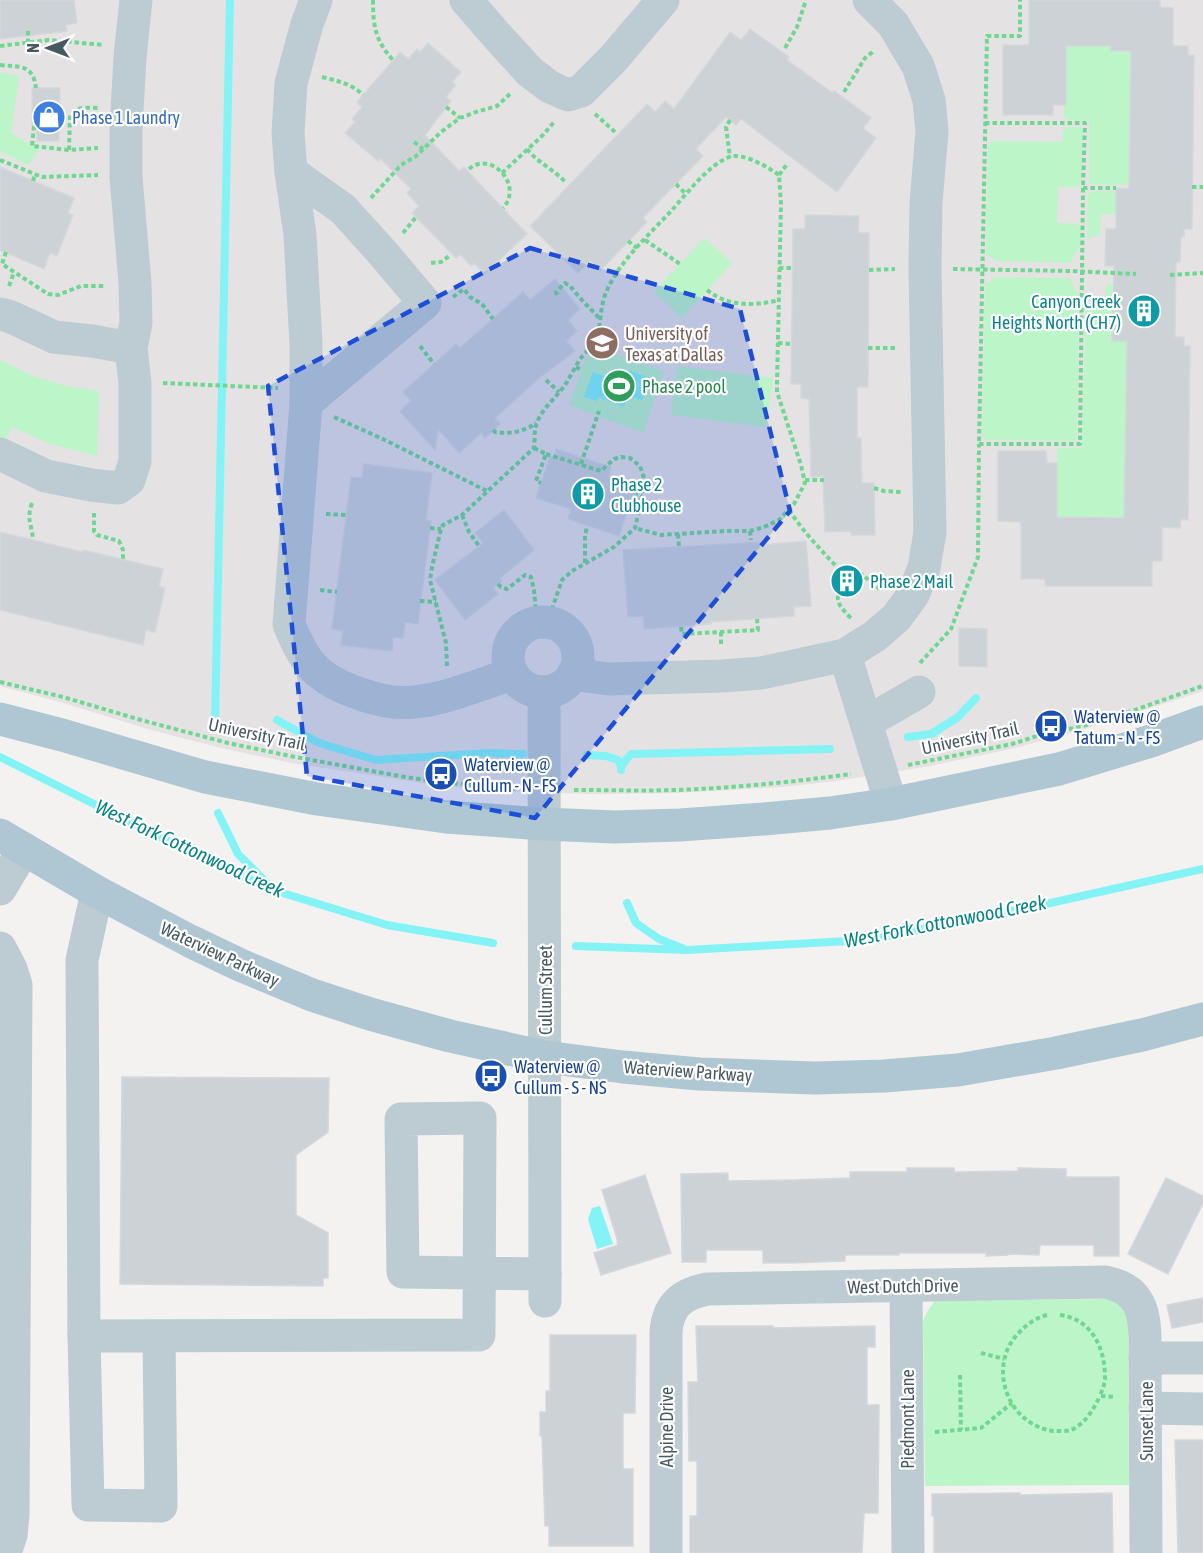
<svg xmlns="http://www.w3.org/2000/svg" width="1203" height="1553" viewBox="0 0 1203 1553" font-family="'Asap Condensed',sans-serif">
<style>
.education{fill:#e5e2e3}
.green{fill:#bcf5c8}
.water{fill:#84f3f6}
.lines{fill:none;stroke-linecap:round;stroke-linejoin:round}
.stream{stroke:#84f3f6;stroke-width:8}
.building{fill:#ccd2d6;stroke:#d4d8dd;stroke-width:1.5}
.path{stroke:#70d792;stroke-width:4;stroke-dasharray:4.5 3;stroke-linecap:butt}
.minor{stroke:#bdccd2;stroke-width:33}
.major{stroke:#aec7d2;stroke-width:33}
.marked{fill:#1d4ed8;fill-opacity:0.2;stroke:#1d4ed8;stroke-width:4.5;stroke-dasharray:12 8;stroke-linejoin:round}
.labels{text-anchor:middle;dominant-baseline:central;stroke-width:4.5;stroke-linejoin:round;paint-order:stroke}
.shop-label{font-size:18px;fill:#366cbe;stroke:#fff;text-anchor:start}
.culture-label{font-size:18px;fill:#0d838f;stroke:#fff;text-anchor:start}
.education-label{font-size:18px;fill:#785e54;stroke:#fff;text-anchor:start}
.leisure-label{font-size:18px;fill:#27864d;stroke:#fff;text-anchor:start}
.transit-label{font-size:18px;fill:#164399;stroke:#fff;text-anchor:start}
.street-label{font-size:18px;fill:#465961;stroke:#fff}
.water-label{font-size:20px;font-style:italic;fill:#058387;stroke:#fff}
</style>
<rect width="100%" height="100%" fill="#f4f1f1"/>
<path class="education" d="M0,0H1203V691L1085,729L1011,749L925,767L836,781L782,787L676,793L592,794L503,791L442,786L291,763L221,748L151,730L60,702L0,686Z"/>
<g class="green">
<path d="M1066,46H1111V51H1131L1129,185L1091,184L1089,183V121L1069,120L1064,117V105L1066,104Z"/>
<path d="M0,72L19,76L11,133L39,150L28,165L0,151Z"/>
<path d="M1065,127H1081L1083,129L1081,181L1078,187H1058L1057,223L1077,224L1081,228V246L1075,252L1071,263L995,261L992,257L986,255L988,145L993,141L1062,142L1063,133Z"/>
<path d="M1094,191H1116V214H1101L1100,235L1094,236L1087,240L1088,194Z"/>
<path d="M704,238L732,263L682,318L654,292Z"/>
<path d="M995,277L1070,278L1075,290L1079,295L1077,441L987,440L982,436L985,283L990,282Z"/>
<path d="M1113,284L1112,341H1127L1124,518L1085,517L1057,522V448H1082L1086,301L1094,306L1105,309L1106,285Z"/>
<path d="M593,346L664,371L643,433L569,405L586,357L590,358Z"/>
<path d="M0,360L33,376L67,386L99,391L97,456L50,444L12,427L2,445L0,444Z"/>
<path d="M677,366L773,378L766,427L671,415Z"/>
<path d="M1105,1299C1121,1301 1122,1307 1128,1320L1129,1485L925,1486L923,1321L928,1310L935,1301Z"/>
</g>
<g class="water">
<path d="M628,370L653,379L649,391L646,390L642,400L628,396L624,407L598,397L597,401L584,397L593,372L624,383Z"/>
<path d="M600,1206L613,1244L597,1249L588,1219L592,1208Z"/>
</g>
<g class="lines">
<g class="stream">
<path d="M277,720L319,743L376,760L487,753L523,754"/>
<path d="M215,724L230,0"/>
<path d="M908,737L931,734L958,717L976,698"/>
<path d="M587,755L606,756L618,760L621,766"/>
<path d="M0,757L180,847L273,890L387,925L493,943"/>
<path d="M621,770V766L631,754L830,749"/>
<path d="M218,813L238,854L269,885"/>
<path d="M627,903L636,923L659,939L682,948"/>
<path d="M576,946L687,950L867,940L1019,910L1203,869"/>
</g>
</g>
<g class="building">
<path d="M0,0H74L77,23L66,25L67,31L0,39Z"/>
<path d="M1029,0H1160V7L1173,8V46H1188V55H1194L1192,229H1184V237H1181L1180,262H1176L1175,337H1184V346H1190L1188,520L1181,519L1180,528L1162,527V561H1152V586H1045V579H1021V522L998,521V451H1046L1047,463H1057V517L1124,518L1127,341H1112L1114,266H1105L1106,229H1116V188L1129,189L1131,51H1111V46H1066V105H1053V115H1003V45H1029Z"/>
<path d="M750,29L789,57L787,60L833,93L834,91L871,118L863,128L876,138L837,192L741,119L736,125L726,117L696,149L703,156L643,218L647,222L600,271L590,260L578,273L530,226L647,104L655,112L665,101L674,109L730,32L741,40Z"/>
<path d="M428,43L461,72L452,82L456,85L446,97L451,101L425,135L459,171L464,167L527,234L484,274L474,263L471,266L460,254L456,258L412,213L419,206L407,193L411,189L380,158L378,161L345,133L355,122L352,119L362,107L357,102L400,52L408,59L417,49L420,52Z"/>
<path d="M32,88H60L59,141H37V126H32Z"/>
<path d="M0,167L74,198L68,213L73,215L57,256L50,253L44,269L0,250Z"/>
<path d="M805,215L859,216L858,233H869L868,387H857V438H861L862,483H874L875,535H851V531L825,532L823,476L811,477L809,399L801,398V384H791L793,229H805Z"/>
<path d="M555,279L580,309L568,320L577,331L566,341L575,351L538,379L495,418L500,424L485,438L481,433L459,453L438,429L435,450L400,411L411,401L403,392L456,344L460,348L523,292L530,300Z"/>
<path d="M556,449L611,467L609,476L636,485L619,536L568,519L571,509L536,498L550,456L554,457Z"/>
<path d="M364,464L432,473L426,520L431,521L418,624L405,622L403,638L393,637L392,651L341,645L343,631L332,629L351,477L362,478Z"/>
<path d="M504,510L534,550L500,578L502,581L493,588L498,594L465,620L435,580L483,543L475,533Z"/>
<path d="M0,532L83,552L84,550L163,569L159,586L165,588L155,632L146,630L143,645L0,610Z"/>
<path d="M806,541L811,606L794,607V616L711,622V624L644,629L643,616L628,617L623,550L761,542V545Z"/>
<path d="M846,566L862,580L848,597L832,583Z"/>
<path d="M959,628L987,629V667L959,666Z"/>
<path d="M122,1077L329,1078L328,1132L296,1155V1215L328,1233V1278H323V1286L120,1284Z"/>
<path d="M907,1168H954V1172L1018,1171V1168L1066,1169V1177H1119V1256H1094V1245H1040L1039,1255L1008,1254V1255L986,1256V1253H899V1255H845V1261L790,1263H763V1250H706V1262H682L681,1174L728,1173V1181L796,1180L850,1178V1172H907Z"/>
<path d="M645,1175L671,1253L601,1275L594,1253L618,1245L617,1242H618L602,1190Z"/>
<path d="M1166,1178L1203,1196V1203L1168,1274L1128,1254Z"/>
<path d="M1203,1298V1322L1172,1328L1167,1305Z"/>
<path d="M696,1326H773V1328L875,1326V1347H867V1405H879L878,1513H864L862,1553H690V1516H697V1461H689L688,1382H698Z"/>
<path d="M550,1335H636L635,1413H623V1469H633V1546H549V1526H545L542,1436H540V1412H546V1391H550Z"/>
<path d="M1175,1440H1203V1553H1178Z"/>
<path d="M1020,1493V1495L1112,1493L1113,1553H934V1516H932V1494Z"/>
</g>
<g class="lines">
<g class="path">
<path d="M373,0C373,26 375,40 393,60"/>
<path d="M28,31V42"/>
<path d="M0,46L49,40L104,45"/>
<path d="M785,48L797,27L806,0"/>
<path d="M0,65C20,67 33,64 36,88"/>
<path d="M322,77C337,81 351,83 363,95"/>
<path d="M844,92L865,58L874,51"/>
<path d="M446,107L460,118"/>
<path d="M595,114L615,132"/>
<path d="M730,120L726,127L730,157"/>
<path d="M985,123H1085L1083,188L1080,444H979L987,36H1020V0"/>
<path d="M34,126L32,146L69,150L98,148"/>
<path d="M414,142L423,149"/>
<path d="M527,149C538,163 555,170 566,183"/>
<path d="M69,150L70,117C74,105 87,108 98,108"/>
<path d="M0,160L42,177L98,175"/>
<path d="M469,169C491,150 524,185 503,208"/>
<path d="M502,173L543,135L554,122"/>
<path d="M779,175L788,163"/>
<path d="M33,181L35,174"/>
<path d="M676,184L686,194"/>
<path d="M1192,187H1203"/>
<path d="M1083,188H1116"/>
<path d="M371,198L401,165L415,157L441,132L460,118L476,112L497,106L511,93"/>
<path d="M403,233L416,217"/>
<path d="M645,240L680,264"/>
<path d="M628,241L637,248"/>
<path d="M6,252L2,264L48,294L58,295L81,286H106"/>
<path d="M431,263L441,262L449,256"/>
<path d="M779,268H792"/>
<path d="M953,269L1071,271L1136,274"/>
<path d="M869,270L895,269"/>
<path d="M1170,275L1203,273"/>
<path d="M9,286L14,272"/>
<path d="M707,290C728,307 754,306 779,300"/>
<path d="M557,295L556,292L565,283L570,286L580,298L600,319"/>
<path d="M453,297L464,289L470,297L482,304L493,319"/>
<path d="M778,343L791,344"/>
<path d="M420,346L434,364"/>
<path d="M868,348H898"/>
<path d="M576,367L581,370"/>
<path d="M546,380L559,392"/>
<path d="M163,383L278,388"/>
<path d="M334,417L385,440L487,491"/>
<path d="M493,430L495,432C510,434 524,432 536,423"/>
<path d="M534,448L546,454L536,481L541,483"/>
<path d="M546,454L601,471L614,459L621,457L630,458L640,466L644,478L642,496L635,528L614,547L572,571L562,580L552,609L551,623"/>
<path d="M581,464L599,411"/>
<path d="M805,480H824"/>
<path d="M874,488L884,491L902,492"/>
<path d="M634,492L642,495"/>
<path d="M32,503C26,520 32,524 33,540"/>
<path d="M628,508L638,512"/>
<path d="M789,510C806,536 828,557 849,580"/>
<path d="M94,513V531L97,535L119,541L123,550V560"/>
<path d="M326,514L346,515"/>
<path d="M462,515L469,532L479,546"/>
<path d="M430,528L441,529"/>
<path d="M750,531L751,540"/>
<path d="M678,534L679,547"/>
<path d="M585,563V537L587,526"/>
<path d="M498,584L501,587L507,589L525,575L531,577L534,590L537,623"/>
<path d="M320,590L337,592"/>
<path d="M420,601L436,602"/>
<path d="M851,618C829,597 838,594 853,574L855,572L860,573L881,590"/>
<path d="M681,627L682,634L758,630L757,619"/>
<path d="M721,632V647"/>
<path d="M920,663L951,629L978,557L979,444"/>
<path d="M447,666L446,643L430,580L432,567L441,529L443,525L462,515L534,448C535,440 534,432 536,425C541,409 556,398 565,385C570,377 574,369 579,361C583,354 589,350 593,344C602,330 599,311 605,295C618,262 649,235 672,210C687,193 709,165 729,157C743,152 768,167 779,175L781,204L777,384V392L801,465L805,483L794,504L779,520L764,527L750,531H726L661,535L635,528"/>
<path d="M0,682L63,697L141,720L228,743L295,757L405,777L441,782L515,789"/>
<path d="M908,765L1012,744L1037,736L1083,726L1132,711L1203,686"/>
<path d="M574,790C608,790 642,791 676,790C734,788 792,782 851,774"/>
<path d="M1047,1315C1031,1319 1017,1332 1009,1346C992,1381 1013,1425 1053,1431C1060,1431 1069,1432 1075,1428C1087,1421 1094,1408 1100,1396"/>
<path d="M1060,1315C1092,1319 1105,1348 1105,1378C1105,1384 1102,1390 1100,1396L1115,1397"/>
<path d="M981,1353L1004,1359"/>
<path d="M960,1375L961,1430"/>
<path d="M935,1432L981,1428L1012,1403"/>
</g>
<g class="minor">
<path d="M316,0L307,24L291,83L288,133L291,172L300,235L306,344V403L289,624C303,660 315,677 352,691C365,696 378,700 392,702C432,706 474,686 512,674"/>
<path d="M466,0L498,37L530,72L550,87L568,95L581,91L613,59L663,0"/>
<path d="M291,172L343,209L381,251L425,303L306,403"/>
<path d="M0,314L11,317L54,337L92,341L131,348"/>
<path d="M0,454L46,476L91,485L118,488L129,480L135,461V383L131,348L136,323L135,283L126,177V129L130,57L136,0"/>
<circle cx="543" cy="657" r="35"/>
<path d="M845,655L891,804"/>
<path d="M573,674L608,679L723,676L761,673L845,655L875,636L896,618L913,595L924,568L930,532L925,269L926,203L932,131L929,100L918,66L893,24L869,0"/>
<path d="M544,692L545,1301"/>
<path d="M867,722L919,692"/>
<path d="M0,889L24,849"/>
<path d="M0,948L11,969L16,985L13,1515L11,1535L5,1553"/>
<path d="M906,1286L908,1553"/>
<path d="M84,1336L82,960L97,892"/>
<path d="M159,1336L161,1506L88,1505L84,1336L479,1335L480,1118L401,1119L403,1272L545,1274"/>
<path d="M1145,1358H1203"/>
<path d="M1145,1408L1203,1409"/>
<path d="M666,1553V1332C668,1305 682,1294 707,1289L1105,1282C1148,1290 1145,1323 1145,1358L1146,1553"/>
</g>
<g class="major">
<path d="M0,719L62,735L205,777L317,799L446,817L544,824L614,827L680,825L764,819L830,813L891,804L1059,769L1151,741L1203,722"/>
<path d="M0,835L97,892L190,941L240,965L312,995L370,1014L450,1036L545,1057L623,1067L699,1074L815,1078L884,1076L958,1070L1056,1053L1142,1035L1203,1019"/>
</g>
</g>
<path class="marked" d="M530,248L740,309L790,511L535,818L307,776L268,386Z"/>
<defs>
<g id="shop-disc" transform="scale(1.725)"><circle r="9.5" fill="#3f7fe0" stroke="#fff"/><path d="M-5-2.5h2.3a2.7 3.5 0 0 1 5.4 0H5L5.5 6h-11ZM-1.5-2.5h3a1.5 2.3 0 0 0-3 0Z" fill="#fff"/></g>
<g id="building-disc" transform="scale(1.725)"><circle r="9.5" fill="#0f9aa8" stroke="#fff"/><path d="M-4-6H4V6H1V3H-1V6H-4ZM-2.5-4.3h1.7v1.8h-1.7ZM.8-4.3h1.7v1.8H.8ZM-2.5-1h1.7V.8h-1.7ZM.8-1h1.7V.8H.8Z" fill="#fff"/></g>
<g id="university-disc" transform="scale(1.725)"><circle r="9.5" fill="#8d6e63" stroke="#fff"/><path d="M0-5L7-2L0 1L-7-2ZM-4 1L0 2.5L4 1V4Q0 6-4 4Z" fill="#fff"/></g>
<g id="stadium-disc" transform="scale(1.725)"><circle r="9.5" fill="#2e9e5b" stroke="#fff"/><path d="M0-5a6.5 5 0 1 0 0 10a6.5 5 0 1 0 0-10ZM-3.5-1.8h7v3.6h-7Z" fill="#fff"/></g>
<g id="bus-disc" transform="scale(1.725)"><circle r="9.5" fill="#1a4fb4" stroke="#fff"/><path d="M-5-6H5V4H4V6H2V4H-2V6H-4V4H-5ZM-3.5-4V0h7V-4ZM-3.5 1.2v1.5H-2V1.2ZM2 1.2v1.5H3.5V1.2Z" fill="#fff"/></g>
</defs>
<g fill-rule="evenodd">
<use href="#shop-disc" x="49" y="117"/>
<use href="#building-disc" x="1144" y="311"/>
<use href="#university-disc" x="602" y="343"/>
<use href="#stadium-disc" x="619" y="386"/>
<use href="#building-disc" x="588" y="494"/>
<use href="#building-disc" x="847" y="581"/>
<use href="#bus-disc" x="1051" y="726"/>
<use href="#bus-disc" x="441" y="774"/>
<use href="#bus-disc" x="491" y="1076"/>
</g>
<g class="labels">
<g class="shop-label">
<text x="72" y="117">Phase 1 Laundry</text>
</g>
<g class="culture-label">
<text x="1121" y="301" text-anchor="end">Canyon Creek<tspan x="1121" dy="21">Heights North (CH7)</tspan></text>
<text x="611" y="484">Phase 2<tspan x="611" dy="21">Clubhouse</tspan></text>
<text x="870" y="581">Phase 2 Mail</text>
</g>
<g class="education-label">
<text x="625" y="333">University of<tspan x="625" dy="21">Texas at Dallas</tspan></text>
</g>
<g class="leisure-label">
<text x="642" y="386">Phase 2 pool</text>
</g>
<g class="transit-label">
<text x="1074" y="716">Waterview @<tspan x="1074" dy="21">Tatum - N - FS</tspan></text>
<text x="464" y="764">Waterview @<tspan x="464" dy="21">Cullum - N - FS</tspan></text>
<text x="514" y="1066">Waterview @<tspan x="514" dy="21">Cullum - S - NS</tspan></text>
</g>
<g class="street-label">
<text transform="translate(257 734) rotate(12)">University Trail</text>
<text transform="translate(970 738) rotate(-12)">University Trail</text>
<text transform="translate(220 954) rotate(25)">Waterview Parkway</text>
<text transform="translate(545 990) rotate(-90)">Cullum Street</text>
<text transform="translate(688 1071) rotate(4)">Waterview Parkway</text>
<text transform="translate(903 1286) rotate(-1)">West Dutch Drive</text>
<text transform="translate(907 1419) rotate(-90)">Piedmont Lane</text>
<text transform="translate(1146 1421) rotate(-90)">Sunset Lane</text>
<text transform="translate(666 1427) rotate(-90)">Alpine Drive</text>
</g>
<g class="water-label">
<text transform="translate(190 848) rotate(25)">West Fork Cottonwood Creek</text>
<text transform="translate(945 921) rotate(-11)">West Fork Cottonwood Creek</text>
</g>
</g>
<g transform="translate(48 48) rotate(270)" stroke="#ffffff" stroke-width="4.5" paint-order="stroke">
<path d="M0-4.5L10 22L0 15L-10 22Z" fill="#465961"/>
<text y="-9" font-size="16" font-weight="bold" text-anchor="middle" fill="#465961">N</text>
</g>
</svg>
